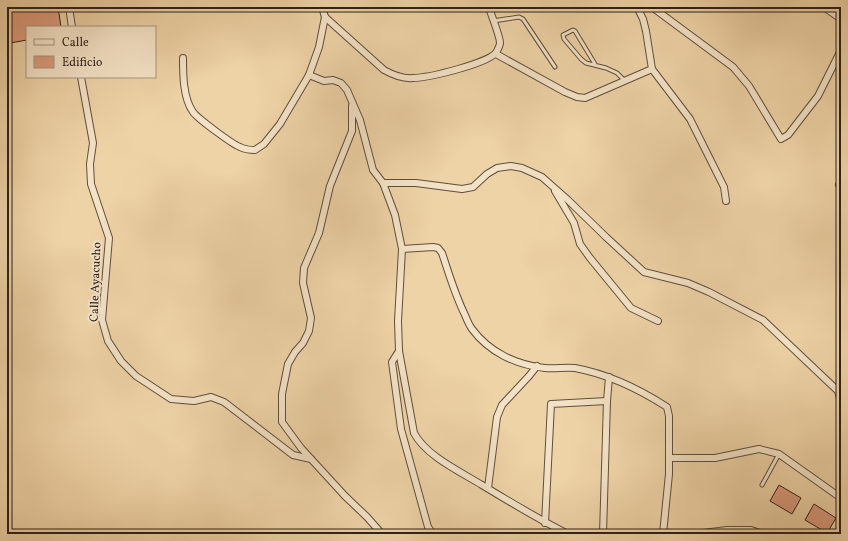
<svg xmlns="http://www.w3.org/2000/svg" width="848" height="541" viewBox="0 0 848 541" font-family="Vollkorn,serif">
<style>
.building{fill:#db9b7c;stroke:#2e211b}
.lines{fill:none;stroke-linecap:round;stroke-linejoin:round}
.lane-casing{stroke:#5e4e3e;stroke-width:5}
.street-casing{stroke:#5e4e3e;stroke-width:8}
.lane{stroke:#f4e2c6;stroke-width:3}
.street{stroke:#f4e2c6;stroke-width:6}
.labels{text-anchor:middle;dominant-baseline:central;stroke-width:4;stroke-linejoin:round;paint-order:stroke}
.street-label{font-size:12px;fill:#2e211b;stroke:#f4e2c6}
</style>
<rect width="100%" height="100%" fill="#eed3a7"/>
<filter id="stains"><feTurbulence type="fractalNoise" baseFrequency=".005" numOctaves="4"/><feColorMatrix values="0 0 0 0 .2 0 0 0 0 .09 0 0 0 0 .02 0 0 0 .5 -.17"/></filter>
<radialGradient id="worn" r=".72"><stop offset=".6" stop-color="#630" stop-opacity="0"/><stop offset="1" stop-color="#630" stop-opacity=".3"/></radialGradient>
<g class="building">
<path d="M7,7H58L61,27H27V40L10,43L7,24Z"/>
<path d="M779,485L801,498L792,514L770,501Z"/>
<path d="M814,504L836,518L827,533L805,520Z"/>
</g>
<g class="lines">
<g class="lane-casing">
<g id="lane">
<path d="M493,21L519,17L523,19L555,67"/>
<path d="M595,64L575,31L573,30L563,35L564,39L581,59L586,63L606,68L617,73L624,80"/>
<path d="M762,485L779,454"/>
</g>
</g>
<g class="street-casing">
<g id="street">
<path d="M69,7L72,27"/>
<path d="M652,7L733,67L749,86L781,139L788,135L818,96L841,50"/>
<path d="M824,7L841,19"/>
<path d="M325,17L384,70C393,75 402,79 413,78C427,78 492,63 497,51C498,49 500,45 500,43C500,36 491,15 489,7"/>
<path d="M496,54L565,92L577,97L585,98L652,69L646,31L643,19L637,7"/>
<path d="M183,58C183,74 183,98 193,112C197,118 232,144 240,147C244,149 250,150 255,150L264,144L280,124L309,75L319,47L325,17L322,7"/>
<path d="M652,69L690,119L724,187L726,201"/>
<path d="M309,75L324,81L333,80L341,83L347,90L360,120L373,170L383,183L395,215L402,249L398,321L399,351L414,433C426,456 461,472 482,485C510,502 538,519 568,534"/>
<path d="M81,77L93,143L90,164L91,184L109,238L102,320L108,341L121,361L136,376L171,399L194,401L211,397L224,402L293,455L311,459"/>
<path d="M352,106V131L330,186L319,233L304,268L303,283L311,318L309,331L303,343L295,352L288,364L282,394V422L301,448L345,496L367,517L382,534"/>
<path d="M383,183H416L462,189L473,187L487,174L497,168L511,166L522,168L542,177L568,200L606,237L644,272L688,283L709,292L763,320L838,391L841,402"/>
<path d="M839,185L841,184"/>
<path d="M555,191L574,223L580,244L590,258L631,308L658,321"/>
<path d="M402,249L433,247L438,248L442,253C449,274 455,295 465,315C467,320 469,325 472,329C489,352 516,365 545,368C555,369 565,367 575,368C608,374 639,389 667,407L669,416V474L663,534"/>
<path d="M399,351L392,362L401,429L428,527L433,534"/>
<path d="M669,458H715L759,449L779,454L841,498"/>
<path d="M488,488L497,417L502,405L529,376L537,366"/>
<path d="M545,523L551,404L607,401"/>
<path d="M603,534L607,401L609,377"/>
<path d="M695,534L727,530H751L763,534"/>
</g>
</g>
<use href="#lane" class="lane"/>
<use href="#street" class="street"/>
</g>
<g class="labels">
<g class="street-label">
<text transform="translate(96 282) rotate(-88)">Calle Ayacucho</text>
</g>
</g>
<rect width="848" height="541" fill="none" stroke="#eed3a7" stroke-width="24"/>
<rect x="8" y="8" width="832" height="525" fill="none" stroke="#2e211b" stroke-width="2"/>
<rect x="12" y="12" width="824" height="517" fill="none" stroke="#2e211b"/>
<rect x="26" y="26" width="130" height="52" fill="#f4e2c6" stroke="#a59582"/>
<rect x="34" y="39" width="20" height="6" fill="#f4e2c6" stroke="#a59582"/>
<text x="62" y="46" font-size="12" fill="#2e211b">Calle</text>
<rect x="34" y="56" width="20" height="12" fill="#db9b7c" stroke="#a59582"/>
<text x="62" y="66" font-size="12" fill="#2e211b">Edificio</text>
<rect width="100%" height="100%" filter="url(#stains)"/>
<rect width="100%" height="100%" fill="url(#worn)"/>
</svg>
